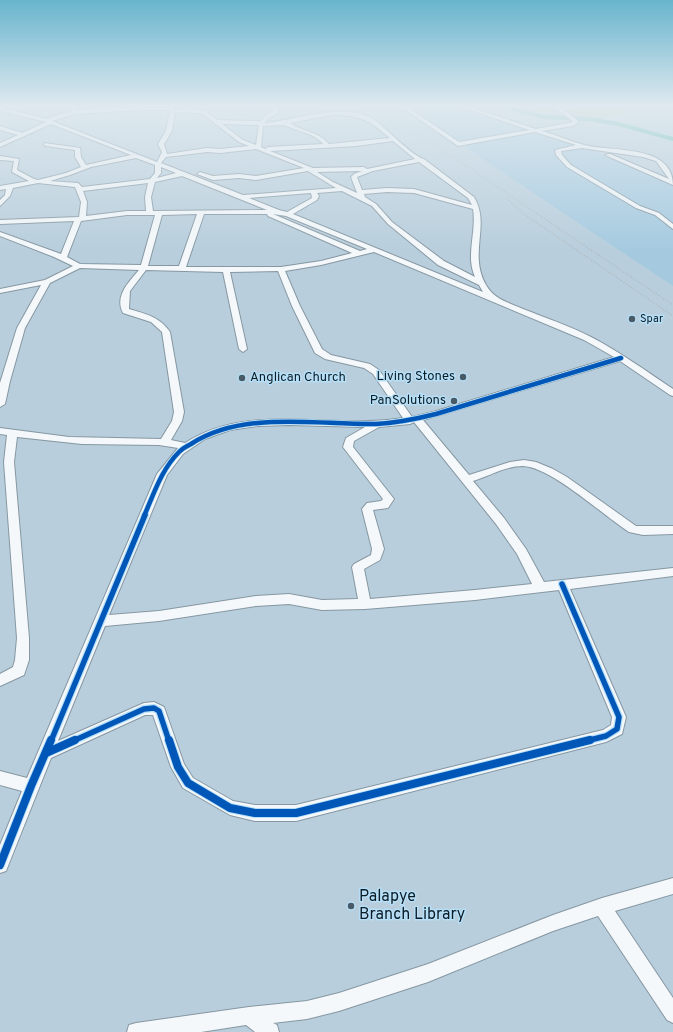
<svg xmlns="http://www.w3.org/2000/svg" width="673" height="1032" viewBox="0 0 673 1032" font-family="Overpass,sans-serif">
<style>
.built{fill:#a5cae0}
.green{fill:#bacb94}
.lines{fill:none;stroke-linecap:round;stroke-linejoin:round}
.river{fill:#49b4a5;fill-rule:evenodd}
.minor-casing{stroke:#8697a2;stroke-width:2}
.minor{fill:#f4f8fa;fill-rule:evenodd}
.rail{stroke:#b2b8bb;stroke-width:1.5;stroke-dasharray:1 2;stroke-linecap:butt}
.cycleway-far2-casing{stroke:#b6dff8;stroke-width:6}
.cycleway-far1-casing{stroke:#b6dff8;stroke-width:8}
.cycleway-casing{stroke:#b6dff8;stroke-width:10}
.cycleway-far2{stroke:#0057b8;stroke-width:4.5}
.cycleway-far1{stroke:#0057b8;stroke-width:5.5}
.cycleway{stroke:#0057b8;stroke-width:8}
.poi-dot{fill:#485a65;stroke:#b6dff8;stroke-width:1.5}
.labels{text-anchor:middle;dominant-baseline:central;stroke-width:3;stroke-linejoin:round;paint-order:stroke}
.far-poi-label{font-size:11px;fill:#0c1c25;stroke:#b6dff8;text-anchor:start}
.poi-label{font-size:13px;fill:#0c1c25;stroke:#b6dff8;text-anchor:end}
.near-poi-label{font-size:16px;fill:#0c1c25;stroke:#b6dff8;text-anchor:start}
</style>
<rect width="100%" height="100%" fill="#b8cedc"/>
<path class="built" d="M439,106H462L615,158L648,171L673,183V286L496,168L413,110Z"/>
<path class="green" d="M483,106H643L608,118Z"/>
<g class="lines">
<path class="river" d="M495,106H508L544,115L589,117L619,122L673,137V141L618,126L589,121L544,119Z"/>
<g class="minor-casing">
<g id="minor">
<path d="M71,106H76V110L139,106H173L175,110L188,108L205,111L218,120L261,121L264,117L273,111L272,106H277L279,112L268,119L265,123C297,120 348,100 376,121C387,129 412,156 424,159L474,197C491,225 468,253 486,285C495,300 508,302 523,309C546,318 570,326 591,337C620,352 646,371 673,389V396L670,395L620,361L423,420L469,475L510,462L524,460L536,462L553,469L567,477L636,526H673V534L643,535L629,532C604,516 551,467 523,466C506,466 489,476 473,481L504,518L526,549L544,582L673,568V576L570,589L626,717L622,734L606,742L296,821H255L230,815L183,788L171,767L153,715H145L51,758L6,871L0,873V845L22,791L0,785V771L27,778L157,474L178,448L159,445L82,444L17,437L14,462L29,638V660L24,675L0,686V674L13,667L15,660L17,638L4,462L7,435L0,434V428L69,437L161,439L172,421L174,412L162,332L151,322L123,313C114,296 129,282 139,270L80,268L50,283L25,328L10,381L5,404L0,407V383L17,328L41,285L0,293V289L45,280L73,266L54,257L0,236V232L61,254L74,221L0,224V220L79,217L81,202L75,187L38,183L13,188L10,196L0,206V200L5,195L6,189L0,190V186L29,181L12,172L14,161L0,160V156L19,159L17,170L34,179L38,180L66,173L81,167L75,157V150L46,146L44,145V143L80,148L81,157L86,165L131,155L51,124L0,147V143L18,135L0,130V126L22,133L46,122L0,111V107L46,119L71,111ZM139,110H170L166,131L158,144L162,152L157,162L52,121L75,114ZM188,112L203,114L239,142L249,146L220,149L207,148L167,154L164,144L172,131L175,113ZM336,114C365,118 367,119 390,138L329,144C318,131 303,132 290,123ZM222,124L259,125L256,145L243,140ZM284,125C296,131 315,133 323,144L268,147L265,149L261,147L263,126ZM393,141L415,159L367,169L364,167L313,168L270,151L356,146ZM256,149L304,168L256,176L239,174L213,176L200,172L197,174L213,180L239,178L256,180L308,171L336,188L243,195L161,163L166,157L207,152L220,153ZM136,158L155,165V173L150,179L82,187L78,183L50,181L70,175L91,167ZM419,162L468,198L472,205L414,189L387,188L362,190L357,177L373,171ZM161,167L176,173L157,178L161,173ZM362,171L354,174L351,177L357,193L333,182L317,172ZM182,176L267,210L153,211L151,197L155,182ZM148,183L145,197L146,211H127L86,216L87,202L83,191ZM342,191L372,206L388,224L438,265L479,285L483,292L293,214L317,200L319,196L317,193ZM387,192L414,193L473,209C477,232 465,255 475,277L444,261L392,222L376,204L365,197L364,194ZM311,193L312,198L287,212L279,210L249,198ZM197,214L179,266H148L162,215ZM204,214H267L268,216L352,253L321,261L281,267H186ZM273,214L286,216L367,249L360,251ZM127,215H155L141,265L80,264L67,257L81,221ZM374,252L584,340L614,357L433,412L412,417L379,370L370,364L331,355L322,349L300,306L285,271L321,265ZM146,270L223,272L239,349L243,352L247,349L230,272L278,271L292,306L315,353L325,359L364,368L373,374L403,418C331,430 250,401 185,443L171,440L182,421L184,412L170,332C160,317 146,314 129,309V308L130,291ZM414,422L496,524L517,554L532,584L475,590L370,599L364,569L380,560L384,549L373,510L388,508L394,499L353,447L354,441L379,427L410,424ZM289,425L365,427L346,438L343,447L383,499L381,501L367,503L362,509L372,549L371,555L354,564L352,567L358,599L322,600L289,594L256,596L159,611L109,615L167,475L183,454L205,439L230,430L258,426ZM559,590L612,717L611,725L603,730L296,805H255L233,801L193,778L184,764L164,707L154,702L144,703L58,741L105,626L159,621L256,606L289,604L322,610L365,609L475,600Z"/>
<path d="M400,106H406L459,142L529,130L459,106H467L536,129L573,122L565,115L550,106C561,106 571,114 579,122L573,126L542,131C556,135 570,141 584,145C612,152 673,144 673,185L605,155L610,154L669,179L656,161L643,157L582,148L561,151L562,155L571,165L640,206L659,213L673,224V229L655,215L636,208L567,167L556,155L555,150L576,145L535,132L458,146Z"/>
<path d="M673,878V894L615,911L673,998V1023L667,1020L598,916L553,931L428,982L339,1011L307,1019L273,1023L277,1025L279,1032H255L246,1025L201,1032H127L129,1025L136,1023L249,1007L307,1001L339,993L428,964L553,915L602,898Z"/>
</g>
</g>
<use href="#minor" class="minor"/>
<g class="rail">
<path d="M377,106L673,305"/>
<path d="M507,198L521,212L673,316"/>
</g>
<g class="cycleway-far2-casing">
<path id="cycleway-far2" d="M144,516C154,494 161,470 179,452C182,449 187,446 191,444C243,410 317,425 376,424C396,423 416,419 436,414L621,358"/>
</g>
<g class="cycleway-far1-casing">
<g id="cycleway-far1">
<path d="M562,584L619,717L617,729L606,736L586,741"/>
<path d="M51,741L145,515"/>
<path d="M73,741L144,709L154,708L159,711L169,741"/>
</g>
</g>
<g class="cycleway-casing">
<g id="cycleway">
<path d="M169,740L178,767L188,783L230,808L255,813H296L590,740"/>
<path d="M46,753L75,740"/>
<path d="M0,865L31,786L51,740"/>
</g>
</g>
<use href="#cycleway-far2" class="cycleway-far2"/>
<use href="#cycleway-far1" class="cycleway-far1"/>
<use href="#cycleway" class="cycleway"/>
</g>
<linearGradient id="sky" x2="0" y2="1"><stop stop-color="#68b4cd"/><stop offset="0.42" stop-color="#dfe9ef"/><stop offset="1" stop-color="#dfe9ef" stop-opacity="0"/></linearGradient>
<rect width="673" height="251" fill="url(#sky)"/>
<g class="poi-dot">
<circle cx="632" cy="319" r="4"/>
<circle cx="463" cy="377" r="4"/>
<circle cx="242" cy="378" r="4"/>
<circle cx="454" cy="401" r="4"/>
<circle cx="351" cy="906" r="4"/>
</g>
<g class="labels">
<g class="far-poi-label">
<text x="640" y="319">Spar</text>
</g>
<g class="poi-label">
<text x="455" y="377">Living Stones</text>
<text x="250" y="378" text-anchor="start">Anglican Church</text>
<text x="446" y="401">PanSolutions</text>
</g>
<g class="near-poi-label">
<text x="359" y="897">Palapye<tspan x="359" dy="18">Branch Library</tspan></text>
</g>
</g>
</svg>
